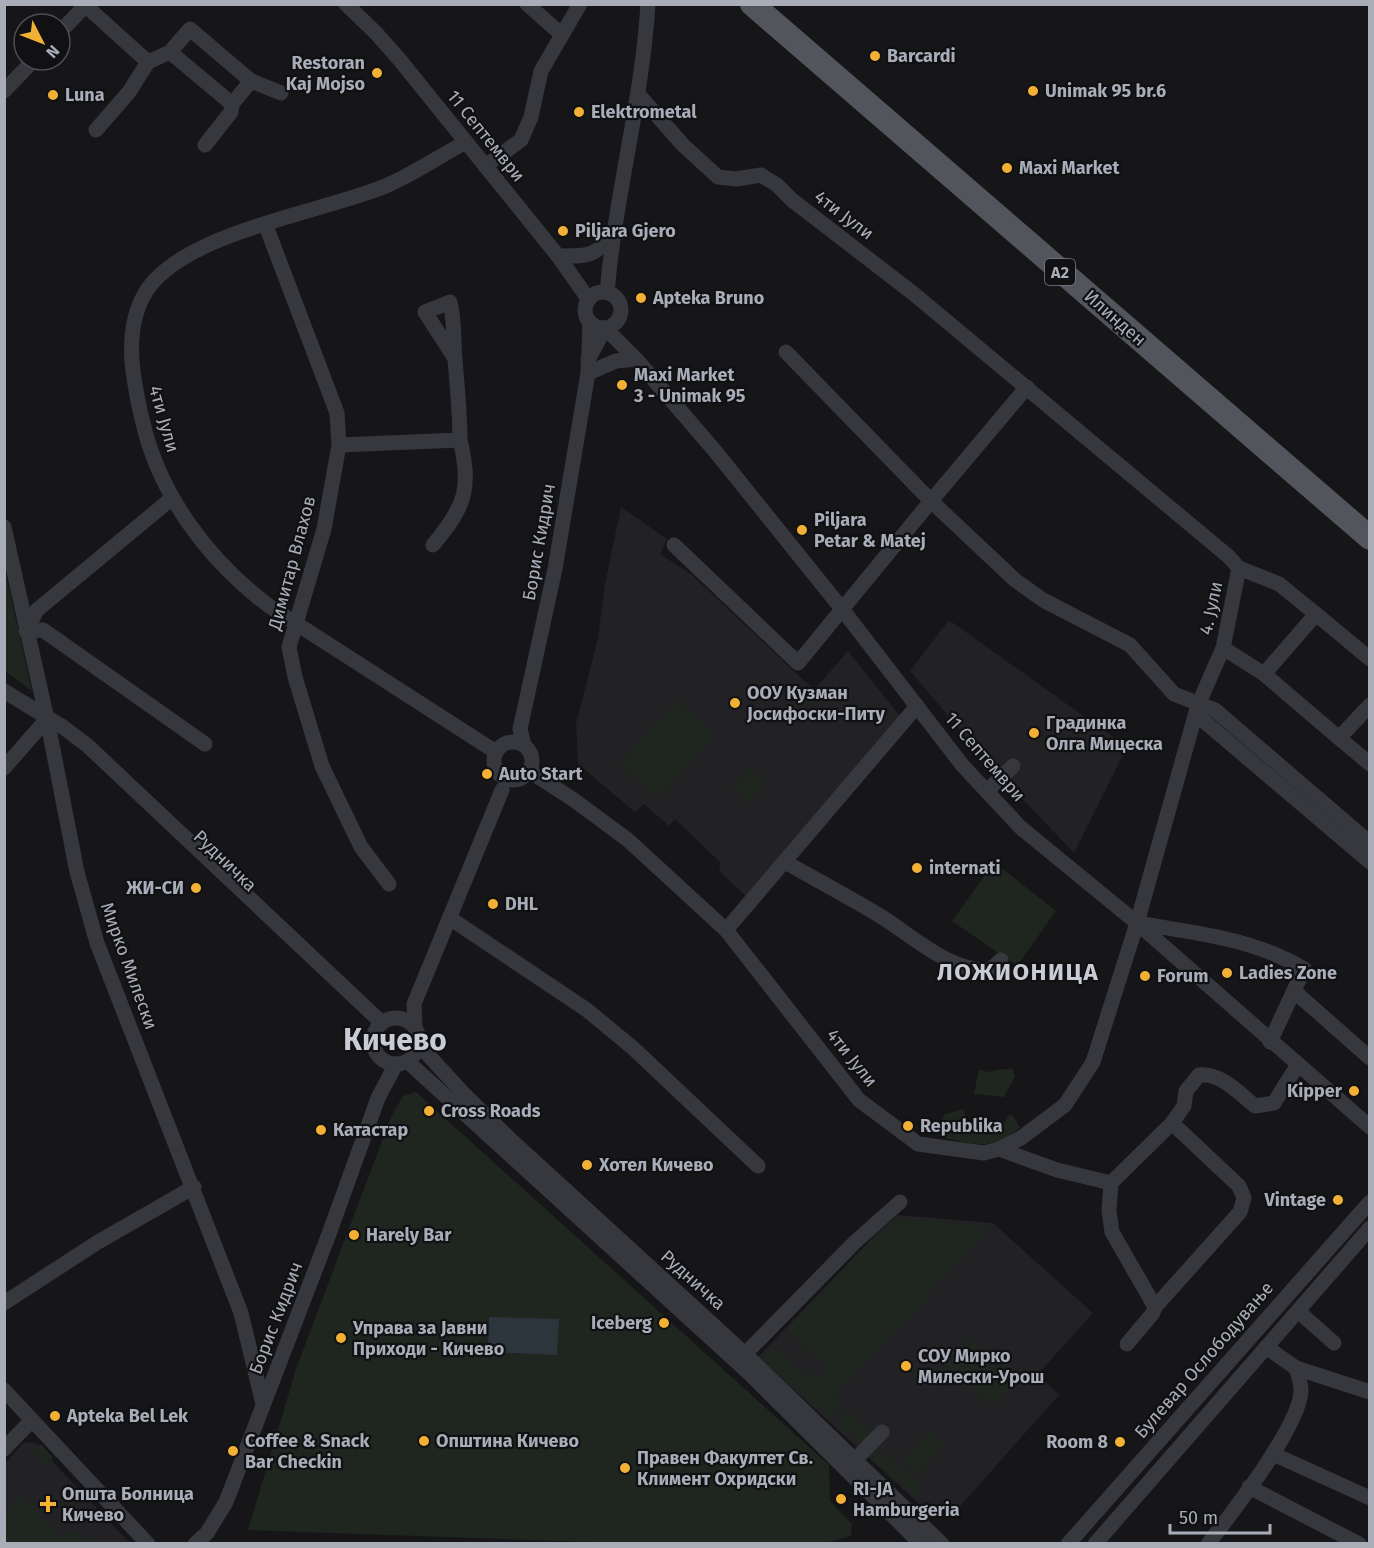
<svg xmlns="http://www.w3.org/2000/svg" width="1374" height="1548" viewBox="0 0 1374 1548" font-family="'Fira Sans',sans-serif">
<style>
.built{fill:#222225}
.green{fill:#1e261f}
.water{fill:#2c353c}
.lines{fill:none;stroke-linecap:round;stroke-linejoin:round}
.street{stroke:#37383d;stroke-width:15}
.primary{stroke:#53555c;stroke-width:24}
.poi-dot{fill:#f2b134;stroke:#111113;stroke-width:2}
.labels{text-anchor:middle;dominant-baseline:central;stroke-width:4.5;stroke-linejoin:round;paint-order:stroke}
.shield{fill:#111113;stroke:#7b7e86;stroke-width:1.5}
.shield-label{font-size:16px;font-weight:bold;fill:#a8adb8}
.poi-label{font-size:18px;font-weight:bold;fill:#a8adb8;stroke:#111113;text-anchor:start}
.street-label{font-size:18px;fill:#a8adb8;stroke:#111113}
.district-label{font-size:24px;font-weight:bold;letter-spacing:1.5px;fill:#c9ccd4;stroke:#111113}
.town-label{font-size:30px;font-weight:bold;fill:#c9ccd4;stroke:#111113}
</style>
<rect width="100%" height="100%" fill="#161618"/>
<g class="built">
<path d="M621,507L667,539L660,554L691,574L814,690L848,651L900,716L746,896L719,871L721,863L675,819L669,826L644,804L635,812L578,764L576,724L598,638L605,584Z"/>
<path d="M949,620L1127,747L1074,853L991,766L910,671Z"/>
<path d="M898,1215L993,1223L1093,1313L1038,1374L1059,1395L953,1514L938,1504L926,1510L758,1357L879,1231Z"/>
<path d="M34,1442L130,1543L5,1544V1464L23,1443Z"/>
</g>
<g class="green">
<path d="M4,566L7,580L32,691L5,671Z"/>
<path d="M677,701L715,735L658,799L619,765Z"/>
<path d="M751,768L767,783L749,803L732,788Z"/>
<path d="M994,862L1056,911L1017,966L952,921Z"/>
<path d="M1012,1068L1015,1076L1004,1097L974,1094L979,1069L986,1072Z"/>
<path d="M416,1092L829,1465L830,1501L852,1524L851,1536L829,1542L618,1543L248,1530L296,1369L391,1117L403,1096Z"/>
<path d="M964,1109L967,1126L973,1134H998L1009,1115H1012L1020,1127C993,1153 972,1144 939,1136V1125L945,1114Z"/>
<path d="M898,1218L991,1227L934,1288L925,1304L897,1328L838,1391L836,1399L841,1408L829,1418L762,1359L771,1347L776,1351L778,1349L795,1366L818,1380L829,1367L802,1347L787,1329C824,1291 857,1251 898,1218Z"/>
<path d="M970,1338L1016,1382L992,1407L945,1364Z"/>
<path d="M849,1413L866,1426L873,1437L861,1445L855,1440L853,1434L842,1430L839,1425L842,1415Z"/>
<path d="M929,1431L944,1446L918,1476L901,1461Z"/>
<path d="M36,1445H42L53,1458L48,1464L43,1462L34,1451Z"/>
<path d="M880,1451L899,1465L923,1490L917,1497L877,1463L873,1456Z"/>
<path d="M20,1496L60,1536L73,1529L85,1539L84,1543H5V1514Z"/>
</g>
<path class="water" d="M489,1317L559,1319L557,1355L488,1352Z"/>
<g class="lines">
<g class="street">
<path d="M346,4L376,33L399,59L558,256L589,300"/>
<path d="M527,4L562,35"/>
<path d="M86,6L148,62L170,52L232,104L251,81L190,29L170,52"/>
<path d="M60,32L87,4"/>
<path d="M251,81L281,93"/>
<path d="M4,91L34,60"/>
<path d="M96,130L129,92L148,62"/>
<path d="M466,142C438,157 412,175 383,187C319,213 177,234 144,295C123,333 133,380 142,419C159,495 208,560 269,606L496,752"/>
<path d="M205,145L231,112L232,104"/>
<path d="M485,166L521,140L531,117L541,71L580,4"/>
<path d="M266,226L337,413L339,445L324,529L289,647L295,677L322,766L361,847L389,884"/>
<path d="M558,256C586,256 596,258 612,233"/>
<circle cx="603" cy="310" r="18"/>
<path d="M607,293C615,196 642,102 648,4"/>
<path d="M786,352L931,501L1027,387"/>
<path d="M588,360L605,328L636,359L715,451L842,609L963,766L1020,827L1137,923L1370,1127"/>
<path d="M588,373L616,361L636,359"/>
<path d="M339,445L460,440C460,412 457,386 455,359C453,339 455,322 450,302L425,312L454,357"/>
<path d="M171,499L37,610L26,631L43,630L205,744"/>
<path d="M4,527L47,719L77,872L97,943L241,1313L263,1404"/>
<path d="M433,545C465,507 472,488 460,440"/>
<path d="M674,545L798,663L931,501L1015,580L1043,600L1130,645L1174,694L1215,710L1370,843"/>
<path d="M1316,614L1370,659"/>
<path d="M1223,648L1264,674L1316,614L1279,584L1239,568"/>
<path d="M1264,674L1339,738L1370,705"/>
<path d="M4,691L63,727L88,746L382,1023"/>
<path d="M1198,705L1205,722L1370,862"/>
<path d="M1339,738L1370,764"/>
<circle cx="513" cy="761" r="19"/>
<path d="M524,745L520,729L555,569L588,373L590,322"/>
<path d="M4,768L47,719"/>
<path d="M529,771L574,800L628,840L726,930L859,1100L918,1144L984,1153L999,1149L1021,1138L1065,1105L1093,1062L1137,923L1198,705L1223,648L1239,568L1228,556L914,294L792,200L777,185L761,175L736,179L718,177L683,145L638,94"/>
<path d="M987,791L1013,766"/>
<path d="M785,862C815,879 847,896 877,914C911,934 948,972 990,970L1001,960"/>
<path d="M451,919L587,1010L633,1048L758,1166"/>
<path d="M1137,923C1194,933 1253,938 1304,969L1270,1042"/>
<path d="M726,930L917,706"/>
<path d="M1295,992L1370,1058"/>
<circle cx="396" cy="1041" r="23"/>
<path d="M415,1027L414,1004L502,790"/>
<path d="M419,1045L464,1094L511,1140L745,1354L942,1544"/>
<path d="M407,1061L750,1374L921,1544"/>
<path d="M999,1149L1057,1170L1111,1183"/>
<path d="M4,1303L98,1242L194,1187"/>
<path d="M1155,1307L1240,1212L1244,1198L1239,1186L1172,1123"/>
<path d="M1298,1311L1334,1343"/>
<path d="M1127,1344L1153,1313L1155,1307L1112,1232L1109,1211L1111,1183L1172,1123L1184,1106L1186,1091L1199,1075C1221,1073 1239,1093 1255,1106L1274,1103L1297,1066"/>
<path d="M745,1354L855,1242L900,1202"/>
<path d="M1296,1368L1370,1392"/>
<path d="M4,1390L148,1544"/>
<path d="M4,1449L32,1420"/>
<path d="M1273,1454L1370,1498"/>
<path d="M856,1459L882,1432"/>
<path d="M1249,1487L1359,1544"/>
<path d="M195,1544L207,1533L226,1502L329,1234L378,1098L396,1064"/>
<path d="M1068,1544L1370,1202"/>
<path d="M1095,1544L1370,1228"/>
<path d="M1208,1544C1231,1514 1301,1425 1301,1390C1301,1383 1298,1374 1296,1368L1266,1347"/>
</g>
<path class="primary" d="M752,4L1370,538"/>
</g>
<g class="poi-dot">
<circle cx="875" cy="56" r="6"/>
<circle cx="377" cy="73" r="6"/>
<circle cx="1033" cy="91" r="6"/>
<circle cx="53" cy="95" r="6"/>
<circle cx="579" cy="112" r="6"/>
<circle cx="1007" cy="168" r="6"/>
<circle cx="563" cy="231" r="6"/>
<circle cx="641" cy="298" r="6"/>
<circle cx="622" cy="385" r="6"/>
<circle cx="802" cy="530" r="6"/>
<circle cx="735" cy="703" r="6"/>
<circle cx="1034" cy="733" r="6"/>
<circle cx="487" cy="774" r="6"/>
<circle cx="917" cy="868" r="6"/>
<circle cx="196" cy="888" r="6"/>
<circle cx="493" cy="904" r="6"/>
<circle cx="1227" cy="973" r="6"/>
<circle cx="1145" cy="976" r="6"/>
<circle cx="1354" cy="1091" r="6"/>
<circle cx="429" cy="1111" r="6"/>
<circle cx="908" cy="1126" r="6"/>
<circle cx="321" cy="1130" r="6"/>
<circle cx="587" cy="1165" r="6"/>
<circle cx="1338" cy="1200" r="6"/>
<circle cx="354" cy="1235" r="6"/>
<circle cx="664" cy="1323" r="6"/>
<circle cx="341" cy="1338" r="6"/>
<circle cx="906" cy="1366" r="6"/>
<circle cx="55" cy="1416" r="6"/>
<circle cx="424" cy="1441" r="6"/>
<circle cx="1120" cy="1442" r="6"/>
<circle cx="233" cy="1451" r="6"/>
<circle cx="625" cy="1468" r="6"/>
<circle cx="841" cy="1499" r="6"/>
<path d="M45 1495h6v6h6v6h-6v6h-6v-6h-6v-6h6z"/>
</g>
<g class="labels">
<rect class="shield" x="1045" y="259" width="30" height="26" rx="4.5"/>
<g class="shield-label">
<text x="1060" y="272">A2</text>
</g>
<g class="poi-label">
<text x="887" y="56">Barcardi</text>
<text x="365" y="63" text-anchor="end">Restoran<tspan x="365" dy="21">Kaj Mojso</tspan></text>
<text x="1045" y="91">Unimak 95 br.6</text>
<text x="65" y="95">Luna</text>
<text x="591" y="112">Elektrometal</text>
<text x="1019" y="168">Maxi Market</text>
<text x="575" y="231">Piljara Gjero</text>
<text x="653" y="298">Apteka Bruno</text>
<text x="634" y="375">Maxi Market<tspan x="634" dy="21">3 - Unimak 95</tspan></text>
<text x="814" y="520">Piljara<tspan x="814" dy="21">Petar &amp; Matej</tspan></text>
<text x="747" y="693">ООУ Кузман<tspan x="747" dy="21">Јосифоски-Питу</tspan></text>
<text x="1046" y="723">Градинка<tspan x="1046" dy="21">Олга Мицеска</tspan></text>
<text x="499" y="774">Auto Start</text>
<text x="929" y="868">internati</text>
<text x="184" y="888" text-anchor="end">ЖИ-СИ</text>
<text x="505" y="904">DHL</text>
<text x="1239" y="973">Ladies Zone</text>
<text x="1157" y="976">Forum</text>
<text x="1342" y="1091" text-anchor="end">Kipper</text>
<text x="441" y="1111">Cross Roads</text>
<text x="920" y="1126">Republika</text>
<text x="333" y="1130">Катастар</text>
<text x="599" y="1165">Хотел Кичево</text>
<text x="1326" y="1200" text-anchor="end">Vintage</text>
<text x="366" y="1235">Harely Bar</text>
<text x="652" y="1323" text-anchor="end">Iceberg</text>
<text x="353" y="1328">Управа за Јавни<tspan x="353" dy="21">Приходи - Кичево</tspan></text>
<text x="918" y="1356">СОУ Мирко<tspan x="918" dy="21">Милески-Урош</tspan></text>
<text x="67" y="1416">Apteka Bel Lek</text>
<text x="245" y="1441">Coffee &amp; Snack<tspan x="245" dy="21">Bar Checkin</tspan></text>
<text x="436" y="1441">Општина Кичево</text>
<text x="1108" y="1442" text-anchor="end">Room 8</text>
<text x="637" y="1458">Правен Факултет Св.<tspan x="637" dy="21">Климент Охридски</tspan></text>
<text x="853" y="1489">RI-JA<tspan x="853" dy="21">Hamburgeria</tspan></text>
<text x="62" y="1494">Општа Болница<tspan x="62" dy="21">Кичево</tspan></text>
</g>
<g class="street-label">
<text transform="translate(486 136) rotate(51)">11 Септември</text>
<text transform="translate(844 215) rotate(37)">4ти Јули</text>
<text transform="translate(1115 318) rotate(41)">Илинден</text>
<text transform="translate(164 419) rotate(74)">4ти Јули</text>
<text transform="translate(539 542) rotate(-80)">Борис Кидрич</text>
<text transform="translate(292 563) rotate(-75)">Димитар Влахов</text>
<text transform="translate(1211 608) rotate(-78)">4. Јули</text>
<text transform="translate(985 757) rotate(49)">11 Септември</text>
<text transform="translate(225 861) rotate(44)">Рудничка</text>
<text transform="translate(129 966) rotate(70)">Мирко Милески</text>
<text transform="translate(852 1058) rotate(51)">4ти Јули</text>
<text transform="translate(693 1280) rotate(42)">Рудничка</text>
<text transform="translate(276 1318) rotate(-69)">Борис Кидрич</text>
<text transform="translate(1204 1360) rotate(-49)">Булевар Ослободување</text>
</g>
<g class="district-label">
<text x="1018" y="972">ЛОЖИОНИЦА</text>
</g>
<g class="town-label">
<text x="395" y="1040">Кичево</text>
</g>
</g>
<rect width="1374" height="1548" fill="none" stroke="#a8adb8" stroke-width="12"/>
<g transform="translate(42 42) rotate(132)"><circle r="28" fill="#111113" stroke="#4d4f55" stroke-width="1.5"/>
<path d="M0-4.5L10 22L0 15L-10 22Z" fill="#f2b134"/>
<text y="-9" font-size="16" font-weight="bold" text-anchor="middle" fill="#a8adb8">N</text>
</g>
<path d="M1170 1524v9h100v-9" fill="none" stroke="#a8adb8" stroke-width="3"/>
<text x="1179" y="1524" font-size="18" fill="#a8adb8" stroke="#111113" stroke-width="4.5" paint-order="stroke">50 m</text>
</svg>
